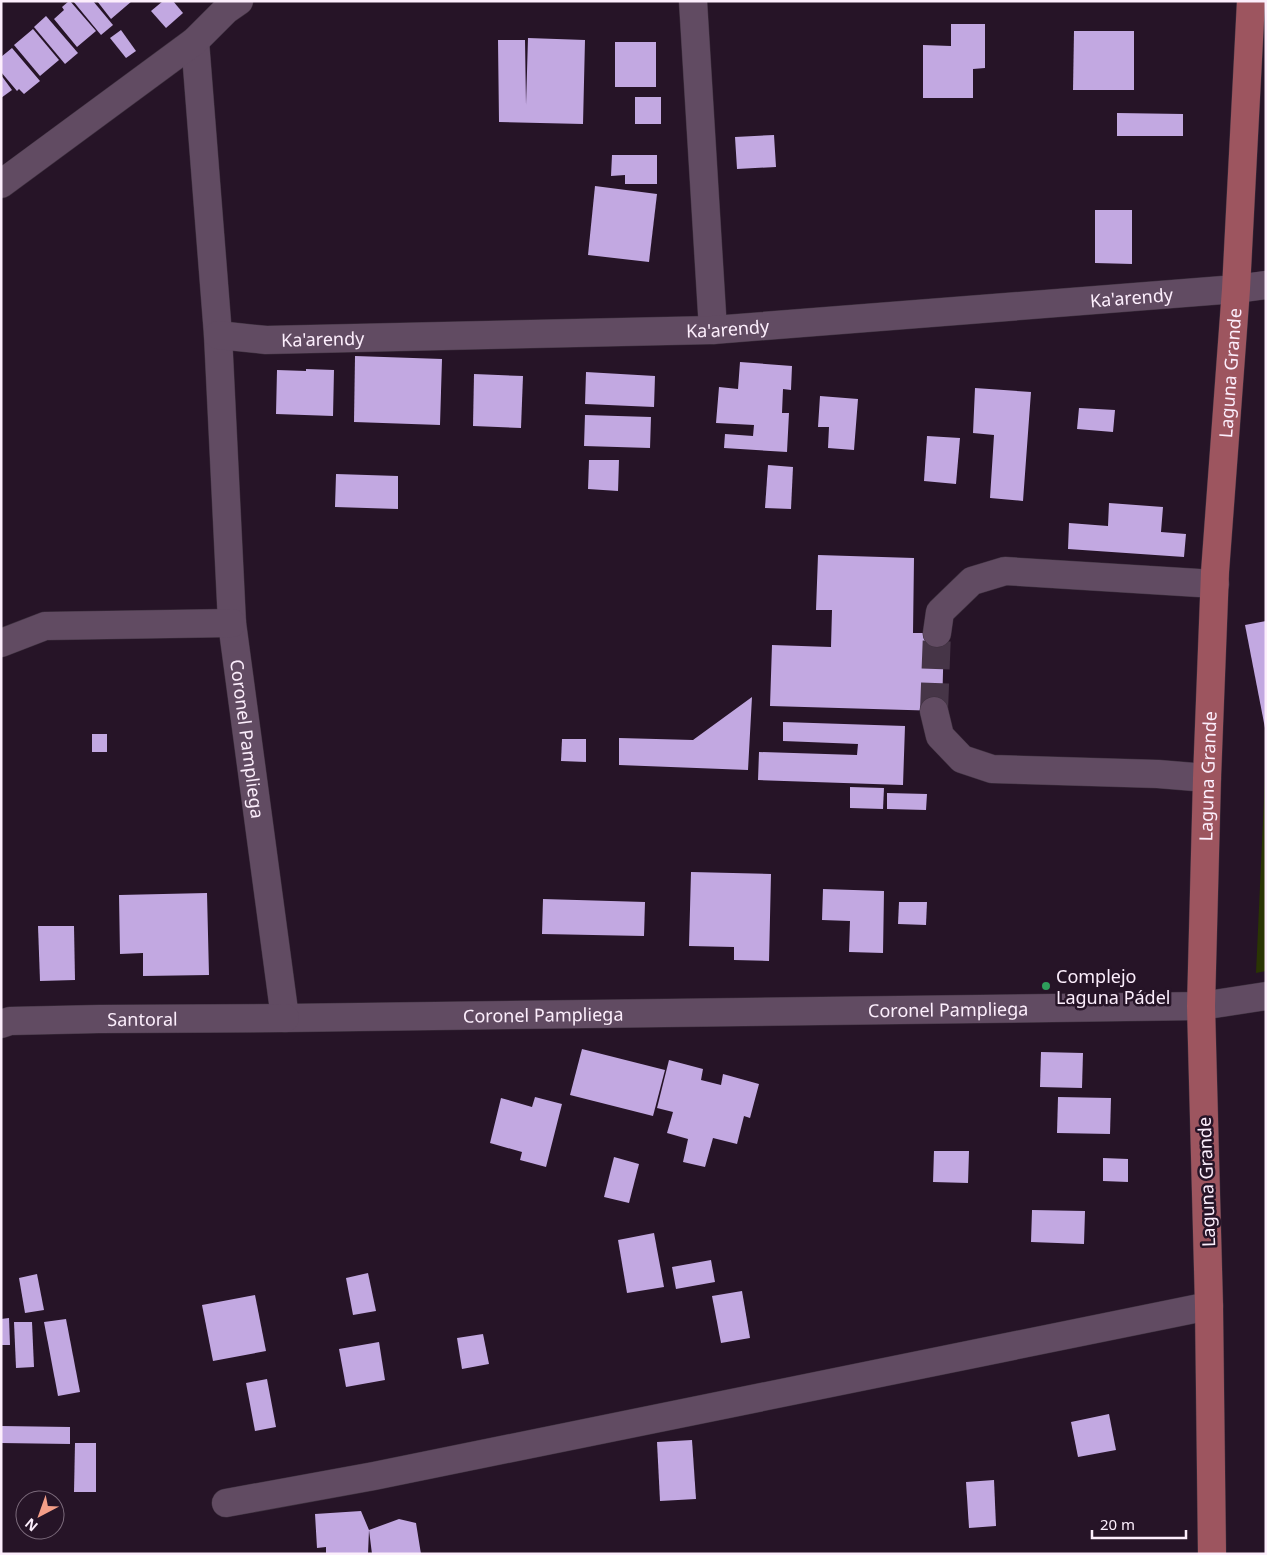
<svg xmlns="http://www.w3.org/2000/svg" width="1267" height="1555" viewBox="0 0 1267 1555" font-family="'Noto Sans',sans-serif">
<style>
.green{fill:#2a3503}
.building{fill:#c2a8e1}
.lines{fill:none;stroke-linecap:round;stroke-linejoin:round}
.minor-tunnel{stroke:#463547;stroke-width:28;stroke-dasharray:28 14;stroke-linecap:butt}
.minor-casing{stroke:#3e313f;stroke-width:29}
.major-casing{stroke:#3e313f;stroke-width:29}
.minor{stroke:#614b62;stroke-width:28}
.major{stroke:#9d555f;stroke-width:28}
.leisure-dot{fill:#2e9e5b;stroke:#261427;stroke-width:2}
.labels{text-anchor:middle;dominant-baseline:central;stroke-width:5;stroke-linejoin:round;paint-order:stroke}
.street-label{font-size:18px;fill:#fceefc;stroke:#261427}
.poi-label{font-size:18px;fill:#fceefc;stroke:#261427;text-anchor:start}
</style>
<rect width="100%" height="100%" fill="#261427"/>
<path class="green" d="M1266,755V971L1256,973Z"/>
<g class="building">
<path d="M69,1H70L96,31L77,47L54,19L64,10L62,7Z"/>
<path d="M73,1H93L113,25L101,35Z"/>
<path d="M97,1H132L111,19Z"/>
<path d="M163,1H173L183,13L166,28L151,11Z"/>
<path d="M46,16L78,53L65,64L34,27Z"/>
<path d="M951,24H985V68L973,69V98H923V45L951,46Z"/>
<path d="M33,29L59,60L40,76L14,45Z"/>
<path d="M121,30L136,51L126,58L110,38Z"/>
<path d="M1074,31H1134V90H1073Z"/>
<path d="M528,38L585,40L583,124L499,122L498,40H525L526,105Z"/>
<rect x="615" y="42" width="41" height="45"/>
<path d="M12,48L40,81L24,94L19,89L17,91L1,72V57Z"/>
<path d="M1,75L12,90L1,98Z"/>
<rect x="635" y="97" width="26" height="27"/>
<path d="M1117,113L1183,114V136H1117Z"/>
<path d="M774,135L776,167L737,169L735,137Z"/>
<path d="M612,155H657V184H625V175L611,176Z"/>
<path d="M595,186L657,194L649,262L588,255Z"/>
<path d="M1095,210H1132V264L1095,263Z"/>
<path d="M355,356L442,359L440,425L354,422Z"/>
<path d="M740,362L792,366L791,390L783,389L782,413H789L787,452L724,448L725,434L753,436L754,425L716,423L719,387L738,389Z"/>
<path d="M306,369L334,370L333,416L276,414L277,370L306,371Z"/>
<path d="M586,372L655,376L654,407L585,404Z"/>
<path d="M474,374L523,376L521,428L473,426Z"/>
<path d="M975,388L1031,392L1023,501L990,498L994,435L973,433Z"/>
<path d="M820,396L858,399L854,450L828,448L829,427H818Z"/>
<path d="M1079,408L1115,410L1113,432L1077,429Z"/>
<path d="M585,415L651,417L650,448L584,446Z"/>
<path d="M927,436L960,438L956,484L924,481Z"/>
<path d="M589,460H619L618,491L588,489Z"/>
<path d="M768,465L793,467L791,509L765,508Z"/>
<path d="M336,474L398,476V509L335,507Z"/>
<path d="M1109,503L1163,507L1161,532L1186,534L1184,557L1068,549L1069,523L1108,526Z"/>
<path d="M818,555L914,558L913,633H944L942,711L770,706L772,645L831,647L832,610H816Z"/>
<path d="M1266,621V728H1265L1245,625Z"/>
<path d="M752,697L748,770L619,765V738L693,740Z"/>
<path d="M783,722L905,726L903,785L758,780L759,752L857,755L858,744L783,741Z"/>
<rect x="92" y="734" width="15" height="18"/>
<path d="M562,739H586V762L561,761Z"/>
<path d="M850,787L884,788L883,809L850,808Z"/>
<path d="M887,793L927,794L926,810L887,809Z"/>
<path d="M691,872L771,874L769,961L734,960V947L689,946Z"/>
<path d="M823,889L884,891L883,953L849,952L850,921L822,920Z"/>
<path d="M207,893L209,975L143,976V953L120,954L119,895Z"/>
<path d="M543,899L645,902L644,936L542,934Z"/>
<path d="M899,902H927L926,925L898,924Z"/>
<path d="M38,926H74L75,980L40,981Z"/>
<path d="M582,1049L665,1070L653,1116L570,1095Z"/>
<path d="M1041,1052L1083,1053L1082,1088L1040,1087Z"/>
<path d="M669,1060L703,1069L701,1080L721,1085L723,1074L759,1084L750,1118L744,1116L737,1144L713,1138L705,1167L683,1162L688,1139L667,1133L673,1112L657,1108Z"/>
<path d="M535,1097L562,1104L546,1167L520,1160L522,1152L490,1143L501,1098L532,1107Z"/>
<path d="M1058,1097L1111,1098L1110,1134L1057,1133Z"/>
<path d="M934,1151H969L968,1183L933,1182Z"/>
<path d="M614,1157L639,1164L629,1203L604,1197Z"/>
<path d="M1103,1158L1128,1159V1182L1103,1181Z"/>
<path d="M1032,1210L1085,1211L1084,1244L1031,1242Z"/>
<path d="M654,1233L664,1287L627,1293L618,1240Z"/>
<path d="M711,1260L715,1282L676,1289L672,1267Z"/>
<path d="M368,1273L376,1311L353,1315L346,1278Z"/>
<path d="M37,1274L44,1310L25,1313L19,1278Z"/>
<path d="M742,1291L750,1338L721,1343L712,1296Z"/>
<path d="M255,1295L266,1351L213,1361L202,1305Z"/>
<path d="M9,1318L10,1345H1V1319Z"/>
<path d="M66,1319L80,1392L58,1396L44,1322Z"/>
<path d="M14,1322H32L34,1367L16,1368Z"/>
<path d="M483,1334L489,1364L462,1369L457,1338Z"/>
<path d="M379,1342L385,1380L346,1387L339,1349Z"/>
<path d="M267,1379L276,1427L255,1431L246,1383Z"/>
<path d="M1109,1414L1116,1450L1078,1457L1071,1422Z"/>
<path d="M1,1426L70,1427V1444L1,1443Z"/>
<path d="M692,1440L696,1499L660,1501L657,1442Z"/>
<path d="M75,1443H96V1492H74Z"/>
<path d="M994,1480L996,1526L969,1528L966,1482Z"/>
<path d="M361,1511L369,1530L399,1519L416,1523L421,1554H372L369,1530L368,1554H326V1547L317,1548L315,1514Z"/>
</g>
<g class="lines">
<path class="minor-tunnel" d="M934,711L937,633"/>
<g class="minor-casing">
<g id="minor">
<path d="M693,1L713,330"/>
<path id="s1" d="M195,41L218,335L232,623L285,1018L1201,1006L1266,996"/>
<path d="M1,184L195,41L226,10L239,1"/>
<path id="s2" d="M218,335L266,340L713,330L1236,289L1266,285"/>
<path d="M937,633L940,612L972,581L1005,571L1215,584"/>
<path d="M1,643L45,626L232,623"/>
<path d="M934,711L940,736L962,759L992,769L1158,774L1207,778"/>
<path id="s3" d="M1,1024L10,1021L99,1019L285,1018"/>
<path d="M226,1503L374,1476L1209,1306"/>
</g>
</g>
<g class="major-casing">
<g id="major">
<path id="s4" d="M1212,1554L1209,1306L1201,1006L1207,778L1215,572L1236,289L1251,1"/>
</g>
</g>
<use href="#minor" class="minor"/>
<use href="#major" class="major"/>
</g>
<circle class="leisure-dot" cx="1046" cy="986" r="5"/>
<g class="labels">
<g class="street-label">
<text stroke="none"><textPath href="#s2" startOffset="915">Ka'arendy</textPath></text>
<text stroke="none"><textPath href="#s2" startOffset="510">Ka'arendy</textPath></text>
<text stroke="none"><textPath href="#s2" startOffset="105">Ka'arendy</textPath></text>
<text stroke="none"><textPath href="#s4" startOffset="1182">Laguna Grande</textPath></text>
<text stroke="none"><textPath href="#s1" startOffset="700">Coronel Pampliega</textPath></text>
<text stroke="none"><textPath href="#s4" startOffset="778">Laguna Grande</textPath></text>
<text stroke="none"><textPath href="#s1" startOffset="1645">Coronel Pampliega</textPath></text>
<text stroke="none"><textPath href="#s1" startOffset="1240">Coronel Pampliega</textPath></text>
<text stroke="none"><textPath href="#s3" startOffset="142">Santoral</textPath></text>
<text transform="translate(1206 1182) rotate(-92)">Laguna Grande</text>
</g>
<g class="poi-label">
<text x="1056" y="976">Complejo<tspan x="1056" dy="21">Laguna Pádel</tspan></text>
</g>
</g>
<rect width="1267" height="1555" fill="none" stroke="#fceefc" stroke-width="5"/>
<g transform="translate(40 1515) rotate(221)"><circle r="24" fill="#261427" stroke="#7c6b7c"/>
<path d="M0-4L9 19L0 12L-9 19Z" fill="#f49e88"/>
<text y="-8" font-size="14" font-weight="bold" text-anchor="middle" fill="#fceefc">N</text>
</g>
<path d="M1092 1530v8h94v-8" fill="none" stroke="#fceefc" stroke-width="2.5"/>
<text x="1100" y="1530" font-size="15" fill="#fceefc" stroke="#261427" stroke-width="4" paint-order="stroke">20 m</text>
</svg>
